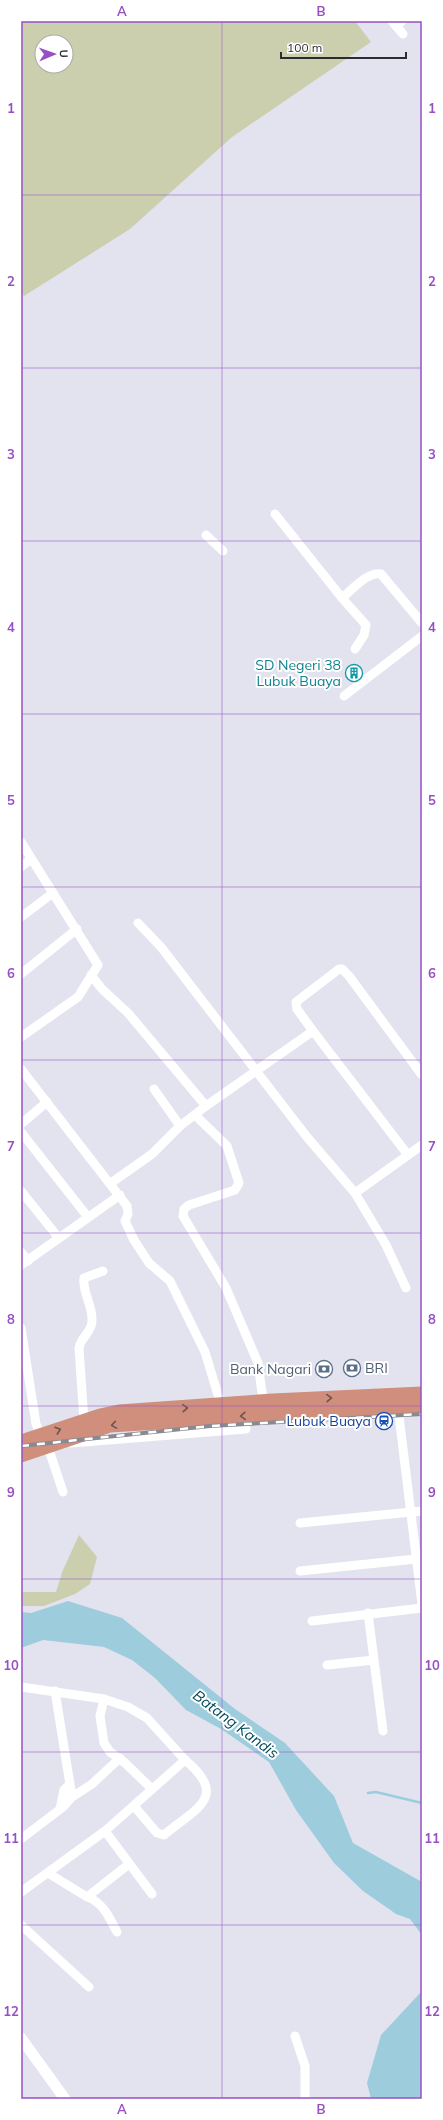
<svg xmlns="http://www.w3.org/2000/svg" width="443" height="2120" viewBox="0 0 443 2120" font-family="Mulish,sans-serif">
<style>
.green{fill:#cbcfad;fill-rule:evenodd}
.water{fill:#9dcddd}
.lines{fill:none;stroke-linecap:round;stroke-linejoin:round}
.stream{stroke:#9dcddd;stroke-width:2.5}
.minor{stroke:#fff;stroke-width:9}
.tertiary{stroke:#fff;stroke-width:11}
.trunk{stroke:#d08e7c;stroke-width:15}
.rail-casing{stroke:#888991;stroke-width:4}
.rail{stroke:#fff;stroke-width:2.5;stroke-dasharray:8;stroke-linecap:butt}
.oneway{stroke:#6d534e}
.grid{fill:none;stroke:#9650c4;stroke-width:1;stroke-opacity:0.55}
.labels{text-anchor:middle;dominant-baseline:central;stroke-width:4;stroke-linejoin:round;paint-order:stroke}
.culture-label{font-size:14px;fill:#0d838f;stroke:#fff;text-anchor:end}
.service-label{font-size:14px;fill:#4e5e75;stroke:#fff;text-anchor:start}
.transit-label{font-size:14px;fill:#164399;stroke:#fff;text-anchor:end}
.water-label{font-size:15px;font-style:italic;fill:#004859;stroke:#fff}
.neatline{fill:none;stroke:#9650c4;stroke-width:1.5}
.grid-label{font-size:13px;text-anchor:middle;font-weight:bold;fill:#9650c4}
</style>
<rect width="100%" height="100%" fill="#e2e3ee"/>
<g class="green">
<path d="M21,21H355L371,42L232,137L130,229L24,296L21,293ZM42,42H66V66H42Z"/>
<path d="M79,1535L97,1557L90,1584L75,1594L44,1606H21V1592H56L63,1570Z"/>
</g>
<g class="water">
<path d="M68,1601L122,1618L235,1709L285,1743L334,1796L353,1843L422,1882V1935L410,1919L396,1914L363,1891L334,1863L296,1810L269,1762L221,1729L186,1710L155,1678L132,1660L104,1647L43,1640L21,1648V1612L31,1613Z"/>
<path d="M422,1991V2099H371L367,2083L381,2035Z"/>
</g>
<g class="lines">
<path class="stream" d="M368,1793L376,1792L422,1803"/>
<g class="minor">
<path d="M392,21L396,26L402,21"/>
<path d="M396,26L403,34"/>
<path d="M275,514L342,598C352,590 368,571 381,574L422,623"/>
<path d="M206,535L223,551"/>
<path d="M342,598L366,625L364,635L355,649"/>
<path d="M344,696L422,636"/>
<path d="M21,842L98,965L78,997L21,1037"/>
<path d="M21,867L31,859"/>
<path d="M21,917L53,893"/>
<path d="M138,923L161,947L307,1137L355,1193L386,1245L406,1288"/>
<path d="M21,974L77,929"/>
<path d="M91,975L102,989L128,1013L206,1106"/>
<path d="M313,1031L408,1155"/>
<path d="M21,1069L127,1206L128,1214L125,1221L134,1240L149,1263L170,1281L205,1352L221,1405"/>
<path d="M154,1089L180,1126"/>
<path d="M195,1115L227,1146L239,1183L235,1190L229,1192L189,1205L184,1209L183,1216L226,1288L258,1363L263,1401"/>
<path d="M21,1124L47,1102"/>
<path d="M21,1132L87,1216"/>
<path d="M111,1183L152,1154L180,1126L206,1106L313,1031L297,1009L296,1002L339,969H342L349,976L422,1075"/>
<path d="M21,1191L58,1237"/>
<path d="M355,1193L422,1145"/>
<path d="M21,1252L28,1261"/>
<path d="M21,1265L120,1195"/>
<path d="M21,1328L36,1424L41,1436L48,1447L63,1492"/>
<path d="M398,1408L422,1604"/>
<path d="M84,1421L79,1348C81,1337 92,1332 92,1321C93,1306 82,1292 84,1278L103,1271"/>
<path d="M71,1443L246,1429"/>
<path d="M300,1523L422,1511"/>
<path d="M300,1571L416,1559"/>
<path d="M368,1613L383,1731"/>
<path d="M312,1621L422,1608"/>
<path d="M327,1665L374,1660"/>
<path d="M21,1687L104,1699L100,1716L104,1743L110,1752L124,1762L152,1789"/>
<path d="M72,1797L92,1784L120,1758"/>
<path d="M134,1806L157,1833L164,1835C195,1809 230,1797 185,1760"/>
<path d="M60,1809L64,1790L69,1785"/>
<path d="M105,1831L152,1894"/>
<path d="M21,1839L63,1807L72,1797L55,1691"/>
<path d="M48,1873L87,1897L129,1864"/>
<path d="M21,1892L105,1831L185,1760L147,1718L128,1707L104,1699"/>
<path d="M88,1897C104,1904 109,1917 117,1932"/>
<path d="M21,1925L89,1987"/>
<path d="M295,2036L305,2066V2099"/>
</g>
<path class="tertiary" d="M21,2038L65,2099"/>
<g class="trunk">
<path d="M21,1442L100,1416L119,1412L273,1401L422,1394"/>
<path d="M21,1455L110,1425L422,1406"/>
</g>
<g class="rail-casing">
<path id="rail" d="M21,1446L210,1426L422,1414"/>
</g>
<use href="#rail" class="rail"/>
</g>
<defs><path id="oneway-chevron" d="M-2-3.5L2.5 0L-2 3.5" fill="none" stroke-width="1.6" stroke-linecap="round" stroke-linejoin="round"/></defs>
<g class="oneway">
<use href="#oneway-chevron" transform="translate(329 1398) rotate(-2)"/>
<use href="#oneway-chevron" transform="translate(185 1408) rotate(-4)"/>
<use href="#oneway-chevron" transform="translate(243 1416) rotate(176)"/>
<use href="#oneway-chevron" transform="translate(114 1425) rotate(171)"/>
<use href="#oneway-chevron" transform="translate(58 1430) rotate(-19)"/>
</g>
<path class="grid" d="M222,21V2099M21,195H422M21,368H422M21,541H422M21,714H422M21,887H422M21,1060H422M21,1233H422M21,1406H422M21,1579H422M21,1752H422M21,1925H422"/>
<defs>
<g id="building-ring" transform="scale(0.9)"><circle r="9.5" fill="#fff" stroke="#0f9aa8" stroke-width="1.5"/><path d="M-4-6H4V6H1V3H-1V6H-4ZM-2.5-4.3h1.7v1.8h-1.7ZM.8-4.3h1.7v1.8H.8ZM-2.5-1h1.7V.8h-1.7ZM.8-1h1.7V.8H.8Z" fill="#0f9aa8"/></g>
<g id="bank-ring" transform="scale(0.9)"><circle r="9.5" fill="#fff" stroke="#5c6f8a" stroke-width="1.5"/><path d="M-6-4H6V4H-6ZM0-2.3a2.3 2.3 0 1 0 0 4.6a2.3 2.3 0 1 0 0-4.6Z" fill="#5c6f8a"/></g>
<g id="station-ring" transform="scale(0.9)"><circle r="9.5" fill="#fff" stroke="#1a4fb4" stroke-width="1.5"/><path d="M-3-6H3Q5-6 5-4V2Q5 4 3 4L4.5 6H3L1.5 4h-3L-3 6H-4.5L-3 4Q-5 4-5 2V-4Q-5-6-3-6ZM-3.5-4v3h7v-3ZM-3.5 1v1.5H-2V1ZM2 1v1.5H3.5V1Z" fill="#1a4fb4"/></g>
</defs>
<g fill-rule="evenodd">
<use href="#building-ring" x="354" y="673"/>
<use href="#bank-ring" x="352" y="1368"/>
<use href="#bank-ring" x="324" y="1369"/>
<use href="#station-ring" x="384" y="1421"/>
</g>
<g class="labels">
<g class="culture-label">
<text x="341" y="665">SD Negeri 38<tspan x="341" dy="16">Lubuk Buaya</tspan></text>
</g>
<g class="service-label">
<text x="365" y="1368">BRI</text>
<text x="311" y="1369" text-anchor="end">Bank Nagari</text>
</g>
<g class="transit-label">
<text x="371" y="1421">Lubuk Buaya</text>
</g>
<g class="water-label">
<text transform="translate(236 1724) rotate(37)">Batang Kandis</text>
</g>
</g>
<rect width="443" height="2120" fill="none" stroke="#ffffff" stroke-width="44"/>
<g transform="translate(54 54) rotate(88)"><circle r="19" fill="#ffffff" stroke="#aaabac"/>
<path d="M0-3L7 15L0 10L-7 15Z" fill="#9650c4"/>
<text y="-6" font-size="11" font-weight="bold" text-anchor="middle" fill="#2b2c30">U</text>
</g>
<path d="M281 52v6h125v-6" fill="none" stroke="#2b2c30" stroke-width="2"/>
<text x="287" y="52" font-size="12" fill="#2b2c30" stroke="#ffffff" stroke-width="3" paint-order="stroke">100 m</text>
<rect x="22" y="22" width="399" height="2076" class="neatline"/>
<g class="grid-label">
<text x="122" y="16">A</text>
<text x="321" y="16">B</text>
<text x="11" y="113">1</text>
<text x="432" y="113">1</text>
<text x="11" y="286">2</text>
<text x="432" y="286">2</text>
<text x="11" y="459">3</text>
<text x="432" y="459">3</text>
<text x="11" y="632">4</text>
<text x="432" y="632">4</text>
<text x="11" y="805">5</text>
<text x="432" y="805">5</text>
<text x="11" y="978">6</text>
<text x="432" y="978">6</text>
<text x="11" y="1151">7</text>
<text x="432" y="1151">7</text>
<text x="11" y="1324">8</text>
<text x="432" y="1324">8</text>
<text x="11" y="1497">9</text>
<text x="432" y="1497">9</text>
<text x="11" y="1670">10</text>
<text x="432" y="1670">10</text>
<text x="11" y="1843">11</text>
<text x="432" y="1843">11</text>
<text x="11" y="2016">12</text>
<text x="432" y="2016">12</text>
<text x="122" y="2114">A</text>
<text x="321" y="2114">B</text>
</g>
</svg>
